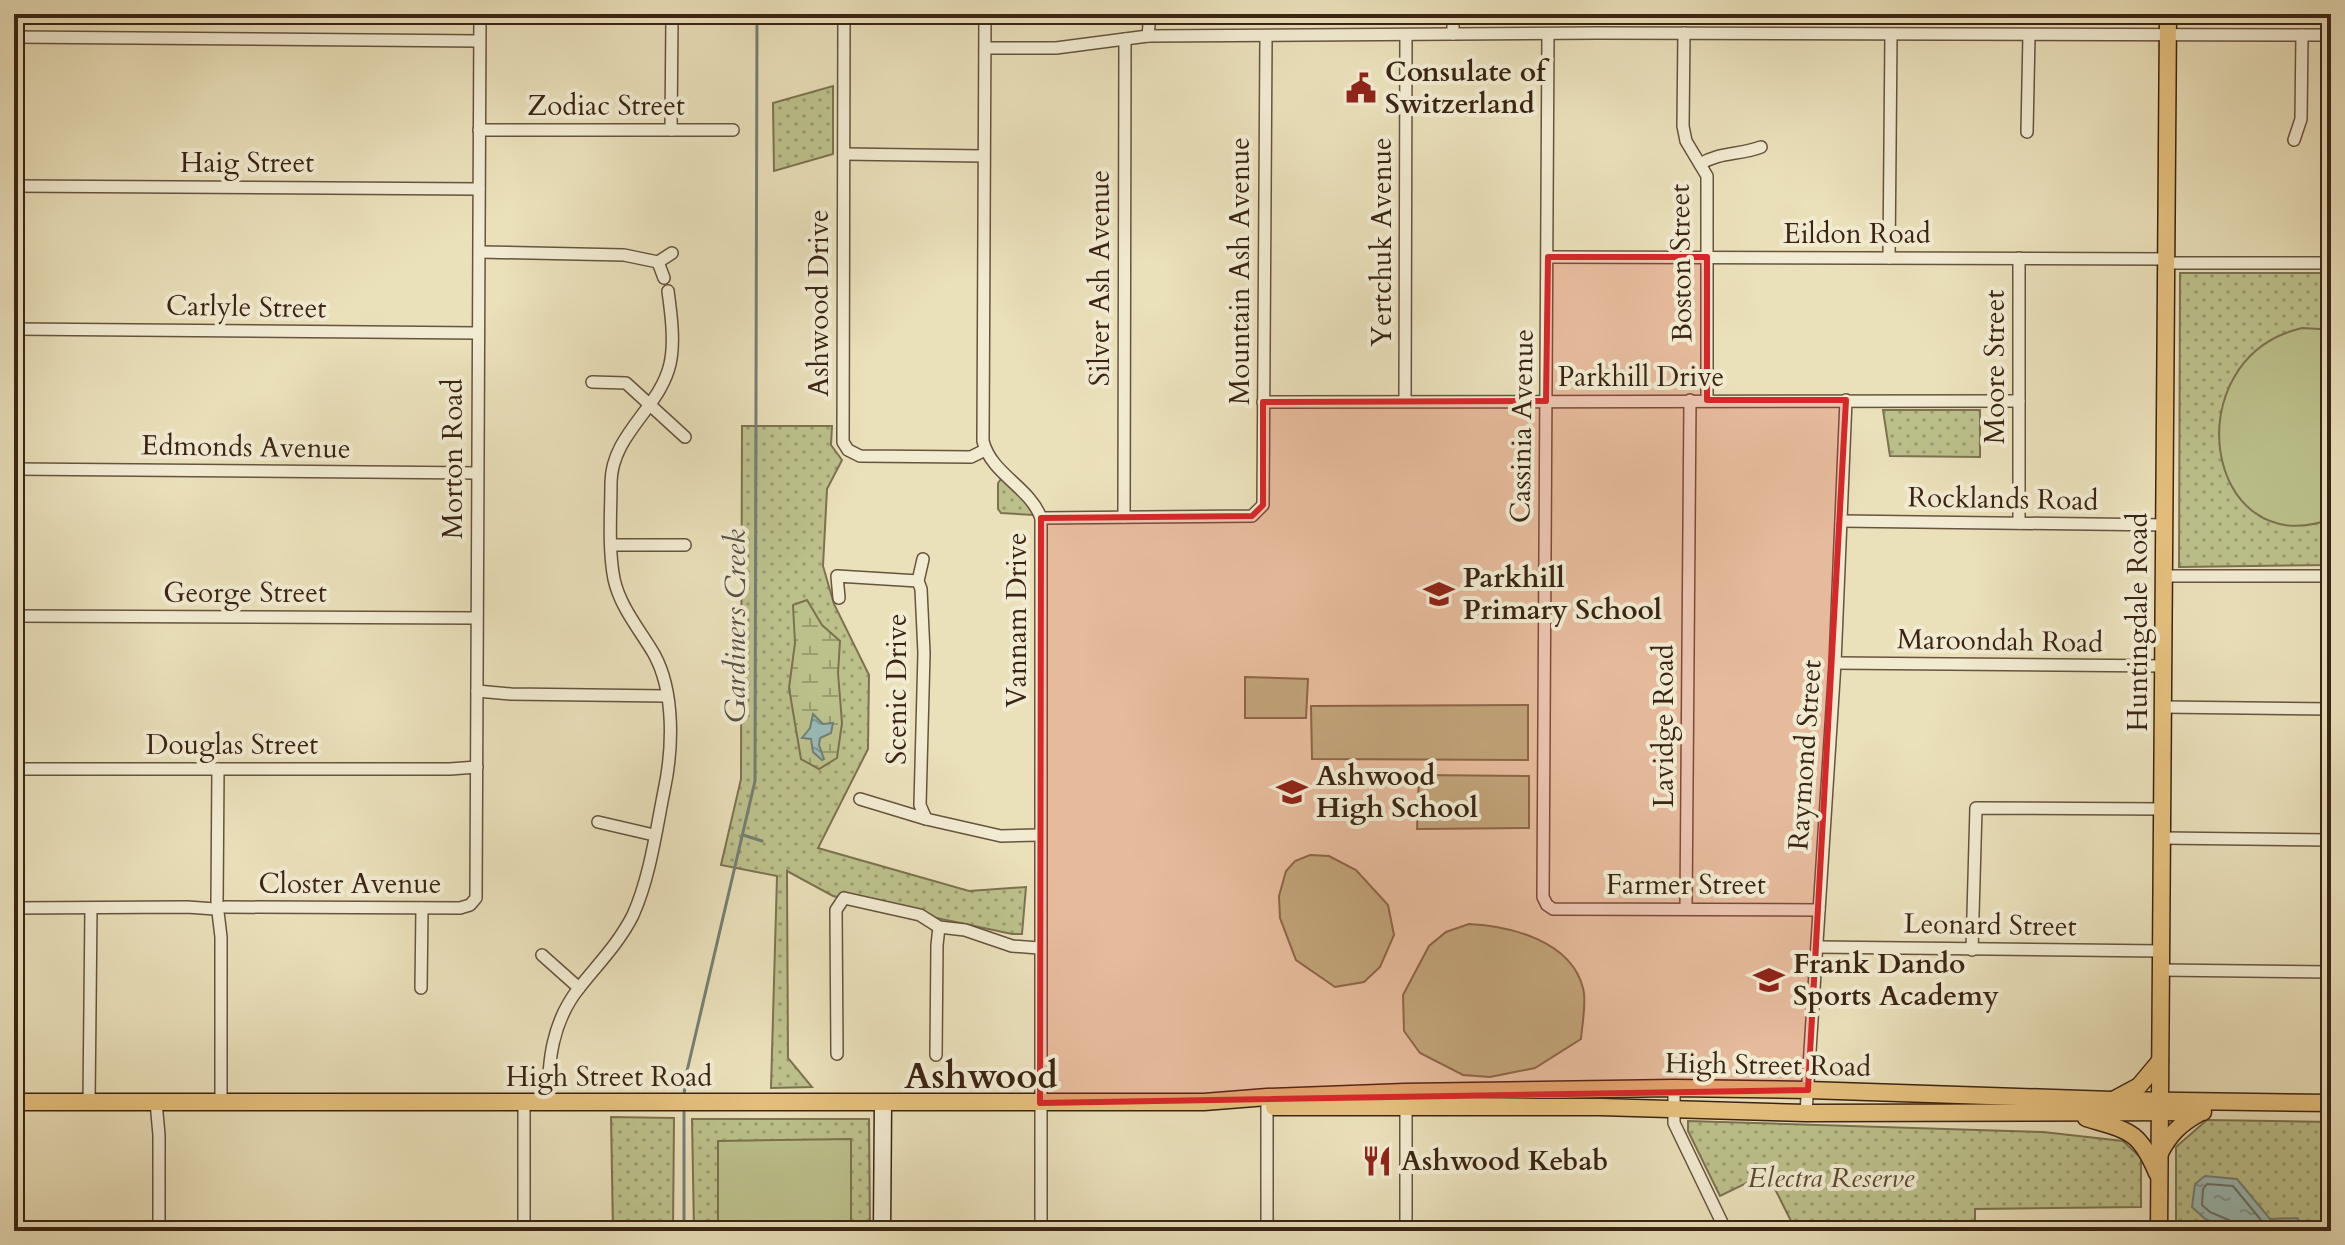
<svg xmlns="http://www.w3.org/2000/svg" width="2345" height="1245" viewBox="0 0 2345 1245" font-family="Cardo,serif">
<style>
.grass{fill:url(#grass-dots);stroke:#7c7250;stroke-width:2}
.wetland{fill:url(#wetland-marsh);stroke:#7c7250;stroke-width:2}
.garden{fill:#bcc18c;stroke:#7c7250;stroke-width:2}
.water{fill:url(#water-ripples);stroke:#737f75;stroke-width:2}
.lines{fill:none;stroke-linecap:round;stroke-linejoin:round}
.shore{stroke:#6a7065;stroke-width:2}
.stream{stroke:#737f75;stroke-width:3}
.street-casing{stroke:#67533e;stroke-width:14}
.secondary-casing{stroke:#3b2414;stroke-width:19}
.primary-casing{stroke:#3b2414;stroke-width:19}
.street{stroke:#f1ebd2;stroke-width:11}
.secondary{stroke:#f1ebd2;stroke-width:16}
.primary{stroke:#e5c07d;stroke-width:16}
.marked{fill:#d62828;fill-opacity:0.2;stroke:#d62828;stroke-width:6;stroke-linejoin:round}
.labels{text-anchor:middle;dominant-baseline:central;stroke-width:8;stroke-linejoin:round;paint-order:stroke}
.poi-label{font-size:28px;font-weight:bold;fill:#3b2414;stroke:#f1ebd2;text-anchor:start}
.street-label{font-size:28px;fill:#3b2414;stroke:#f1ebd2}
.park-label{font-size:28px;font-style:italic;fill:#5b4b32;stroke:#f1ebd2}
.water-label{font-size:30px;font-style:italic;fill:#575145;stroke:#f1ebd2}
.district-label{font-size:36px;font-weight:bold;fill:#3b2414;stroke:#f1ebd2}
</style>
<defs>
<pattern id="grass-dots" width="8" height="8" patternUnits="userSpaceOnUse" patternTransform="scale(2)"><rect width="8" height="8" fill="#bcc18c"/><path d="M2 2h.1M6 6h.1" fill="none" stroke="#9a9d71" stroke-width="1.8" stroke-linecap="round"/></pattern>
<pattern id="wetland-marsh" width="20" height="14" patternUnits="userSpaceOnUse" patternTransform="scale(2)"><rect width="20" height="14" fill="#bcc18c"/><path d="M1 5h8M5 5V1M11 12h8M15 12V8" fill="none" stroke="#9a9d71"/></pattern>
<pattern id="water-ripples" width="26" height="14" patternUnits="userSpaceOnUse" patternTransform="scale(2)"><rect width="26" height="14" fill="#99bbb6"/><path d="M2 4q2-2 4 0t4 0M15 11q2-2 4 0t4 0" fill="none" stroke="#7e9893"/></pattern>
</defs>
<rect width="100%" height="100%" fill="#eae0ba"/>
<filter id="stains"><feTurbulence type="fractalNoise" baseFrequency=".0025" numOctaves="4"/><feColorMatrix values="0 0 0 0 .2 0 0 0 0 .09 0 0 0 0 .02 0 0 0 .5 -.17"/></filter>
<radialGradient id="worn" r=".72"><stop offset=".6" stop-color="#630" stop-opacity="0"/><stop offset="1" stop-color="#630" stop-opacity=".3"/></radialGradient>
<g class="grass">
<rect x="1568" y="14" width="53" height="8"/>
<path d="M833,86V154L774,171L773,103Z"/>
<path d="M2180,273H2331V565L2179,567Z"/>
<path d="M1883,410H1980V457L1890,456Z"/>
<path d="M742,426H832L831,445L842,460L827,489L823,566L834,604L869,675L868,749L818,848L969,891L1026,887L1022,934H1012L833,896L787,871L788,1058L812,1087L771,1088L777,876L721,865L741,779Z"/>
<path d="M1002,478L1030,506L1033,515L1001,513L998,509V483Z"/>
<path d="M611,1117L674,1118L673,1231H613Z"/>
<path d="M692,1119H869L870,1231H694Z"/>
<path d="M2207,1120L2331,1122V1231H2176V1147Z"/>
<path d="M1688,1121L2043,1132L2123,1141L2141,1158V1207L1975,1209V1231H1796L1767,1173L1720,1196L1688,1131Z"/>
</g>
<path class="wetland" d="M807,600L822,625L840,641L838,673L842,723L837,758L819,769L801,759L789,688L795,643L793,605Z"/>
<g class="garden">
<path d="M2302,328L2320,329L2331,332V519C2205,565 2172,359 2302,328Z"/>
<path d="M1245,677L1308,679L1306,718H1245Z"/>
<path d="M1528,705V760L1312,759L1311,706Z"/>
<path d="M1419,775L1529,776V828L1417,829Z"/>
<path d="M1310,855L1329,856L1356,870L1388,905L1394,935L1380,967L1364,982L1335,987L1296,960L1280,918L1279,896L1286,871L1295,861Z"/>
<path d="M1469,924C1511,926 1571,941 1583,988C1587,1002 1582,1024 1581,1039L1535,1068L1490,1077L1463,1075L1420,1053L1404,1031L1403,995L1429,946L1446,932Z"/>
<path d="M851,1139V1231H718V1141Z"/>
</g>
<g class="water">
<path d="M813,714L823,724L833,723L831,733L820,738L819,745L824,759L822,760L813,752L811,739L802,738L810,728Z"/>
<path d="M2205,1176L2237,1179L2270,1219L2297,1218L2305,1227L2326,1229L2331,1226V1231H2229V1228L2205,1219L2192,1207L2195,1184Z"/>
</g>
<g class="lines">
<path class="shore" d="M2235,1231L2231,1221L2210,1212L2202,1205L2203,1189L2207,1184L2233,1186L2265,1225L2292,1226L2298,1231"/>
<g class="stream">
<path d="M743,835L762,841"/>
<path d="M684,1094L687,1071L755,781L757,14"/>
<path d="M684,1106V1231"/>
</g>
<g class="street-casing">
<g id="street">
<path d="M844,14L843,442L848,450L860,456L971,457L985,450"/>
<path d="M985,14L983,441C991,474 1030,487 1041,518V1231"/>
<path d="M480,16L549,17"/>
<path d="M1684,33L1683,126L1686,141L1707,176V400"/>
<path d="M1453,34V14"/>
<path d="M1548,34L1543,897L1547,905L1553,909L1819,910"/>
<path d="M1148,36L1150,14"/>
<path d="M14,37L479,41"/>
<path d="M986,48H1056L1148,36L1598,33L2331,35"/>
<path d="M479,130H733"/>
<path d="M671,130L672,18"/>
<path d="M2027,132L2029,35"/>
<path d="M2294,140L2301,119L2302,35"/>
<path d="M844,154L983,156"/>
<path d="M1700,164C1719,152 1740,155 1761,147"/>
<path d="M14,186L479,189"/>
<path d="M480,252L624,255L658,262L672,253"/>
<path d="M1548,257L2167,259"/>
<path d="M1889,258L1891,35"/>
<path d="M2019,258V523"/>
<path d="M658,262L664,278"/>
<path d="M2167,263H2331"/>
<path d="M14,329L478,333"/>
<path d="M592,382L626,383L685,437"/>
<path d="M1405,401L1406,35"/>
<path d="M1263,402L2019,401"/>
<path d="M14,469L477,473"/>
<path d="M1124,517L1125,39"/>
<path d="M1041,518L1252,516L1263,505L1266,37"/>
<path d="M1841,521L2165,525"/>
<path d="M611,545H685"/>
<path d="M923,559L918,581L921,589L924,653L920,805L926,819"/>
<path d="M2164,576H2331"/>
<path d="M839,598L837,576L918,581"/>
<path d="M14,616L476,618"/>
<path d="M1835,663L2163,666"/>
<path d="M477,691L511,694L666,696"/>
<path d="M2163,707L2331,709"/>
<path d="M14,769H450L477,767"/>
<path d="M860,799L926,819L1001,836L1040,835"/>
<path d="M598,822L654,835"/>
<path d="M2162,838L2331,840"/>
<path d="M217,902L218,769"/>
<path d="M225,907L460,908L470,905L476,898L480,14"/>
<path d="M14,908L187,907L215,909"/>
<path d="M1686,909L1690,400"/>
<path d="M218,912L221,937V1102"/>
<path d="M1818,947L2161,951"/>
<path d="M1972,950L1976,808L2162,809"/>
<path d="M542,955L579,988"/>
<path d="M2161,970L2331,972"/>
<path d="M421,988L422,908"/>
<path d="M837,1054L836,910L844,898L920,915L939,927L965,930L1012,946L1039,948"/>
<path d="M936,1055L937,945L939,927"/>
<path d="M1674,1088V1123L1726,1231"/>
<path d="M1406,1101V1231"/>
<path d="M89,1102L91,908"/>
<path d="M156,1102L159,1135V1231"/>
<path d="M548,1103C548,1061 552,1022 579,988C598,964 619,943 633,915C650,877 656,831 664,791C673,749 675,692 654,654C640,630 620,607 614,579C608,548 611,513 611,482C612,434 660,408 670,364C675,342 671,313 668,291"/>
<path d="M1806,1113L1835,663L1846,400"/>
<path d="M524,1231V1103"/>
<path d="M1267,1231V1097"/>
</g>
</g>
<g class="secondary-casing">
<path id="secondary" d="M882,1231L883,1103"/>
</g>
<g class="primary-casing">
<g id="primary">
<path d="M2113,1100L2139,1086L2160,1061"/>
<path d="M14,1102H1204L1267,1097L1405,1092L1674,1088L1808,1090L2112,1100L2331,1103"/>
<path d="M1274,1107H1600L1806,1113L2203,1112"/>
<path d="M2086,1118C2129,1131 2139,1130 2157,1173"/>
<path d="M2160,1153C2169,1135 2180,1124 2198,1114"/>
<path d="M2159,1231L2168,14"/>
</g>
</g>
<use href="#street" class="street"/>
<use href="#secondary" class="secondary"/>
<use href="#primary" class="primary"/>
</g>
<path class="marked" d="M1548,257H1707V400H1846L1808,1090L1040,1103L1041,518L1252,516L1263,505V402L1546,401Z"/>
<defs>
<g id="civic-bare" transform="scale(2.4)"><path d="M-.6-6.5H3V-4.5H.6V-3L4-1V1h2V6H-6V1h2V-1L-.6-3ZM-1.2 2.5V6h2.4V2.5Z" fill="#8f2418" stroke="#f1ebd2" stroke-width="2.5" paint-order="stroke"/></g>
<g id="school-bare" transform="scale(2.4)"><path d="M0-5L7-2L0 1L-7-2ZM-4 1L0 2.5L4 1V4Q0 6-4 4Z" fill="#8f2418" stroke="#f1ebd2" stroke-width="2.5" paint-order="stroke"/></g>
<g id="restaurant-bare" transform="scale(2.4)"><path d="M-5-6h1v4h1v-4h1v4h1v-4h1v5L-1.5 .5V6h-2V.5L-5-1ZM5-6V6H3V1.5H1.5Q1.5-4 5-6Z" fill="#8f2418" stroke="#f1ebd2" stroke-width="2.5" paint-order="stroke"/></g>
</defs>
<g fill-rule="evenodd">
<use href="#civic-bare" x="1361" y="88"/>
<use href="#school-bare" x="1439" y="594"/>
<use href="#school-bare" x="1292" y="792"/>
<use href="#school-bare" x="1769" y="980"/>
<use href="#restaurant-bare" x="1377" y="1161"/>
</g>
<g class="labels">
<g class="poi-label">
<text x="1385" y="72">Consulate of<tspan x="1385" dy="32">Switzerland</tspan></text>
<text x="1463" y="578">Parkhill<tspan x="1463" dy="32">Primary School</tspan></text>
<text x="1316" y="776">Ashwood<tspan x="1316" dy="32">High School</tspan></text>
<text x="1793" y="964">Frank Dando<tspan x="1793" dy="32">Sports Academy</tspan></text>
<text x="1401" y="1161">Ashwood Kebab</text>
</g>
<g class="street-label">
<text x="606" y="106">Zodiac Street</text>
<text x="247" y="163">Haig Street</text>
<text x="1857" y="234">Eildon Road</text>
<text transform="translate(1382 242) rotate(-90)">Yertchuk Avenue</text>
<text transform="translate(1681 263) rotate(-91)">Boston Street</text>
<text transform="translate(1240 271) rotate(-90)">Mountain Ash Avenue</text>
<text transform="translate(1100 278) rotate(-90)">Silver Ash Avenue</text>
<text transform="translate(819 303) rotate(-90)">Ashwood Drive</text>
<text transform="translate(246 307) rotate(1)">Carlyle Street</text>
<text transform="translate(1995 367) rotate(-90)">Moore Street</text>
<text x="1641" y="377">Parkhill Drive</text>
<text transform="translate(1522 426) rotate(-89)">Cassinia Avenue</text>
<text transform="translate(246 447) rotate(1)">Edmonds Avenue</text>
<text transform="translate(453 459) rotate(-90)">Morton Road</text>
<text transform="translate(2003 499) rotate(1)">Rocklands Road</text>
<text x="245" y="593">George Street</text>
<text transform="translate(1017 620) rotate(-90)">Vannam Drive</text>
<text transform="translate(2138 622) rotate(-90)">Huntingdale Road</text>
<text transform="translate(2000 641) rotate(1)">Maroondah Road</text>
<text transform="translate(897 689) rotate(-90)">Scenic Drive</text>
<text transform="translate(1664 726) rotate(-90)">Lavidge Road</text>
<text x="232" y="745">Douglas Street</text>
<text transform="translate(1805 755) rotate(-86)">Raymond Street</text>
<text x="350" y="884">Closter Avenue</text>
<text x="1686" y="885">Farmer Street</text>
<text transform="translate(1990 925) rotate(1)">Leonard Street</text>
<text transform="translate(1768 1065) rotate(1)">High Street Road</text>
<text x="609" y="1077">High Street Road</text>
</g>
<g class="park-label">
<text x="1831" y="1178">Electra Reserve</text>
</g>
<g class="water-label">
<text transform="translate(735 626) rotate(-90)">Gardiners Creek</text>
</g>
<g class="district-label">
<text x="981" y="1076">Ashwood</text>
</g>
</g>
<rect width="2345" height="1245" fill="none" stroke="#eae0ba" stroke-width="48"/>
<rect x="16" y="16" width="2313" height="1213" fill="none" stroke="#3b2414" stroke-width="4"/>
<rect x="24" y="24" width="2297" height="1197" fill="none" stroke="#3b2414" stroke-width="2"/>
<rect width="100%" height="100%" filter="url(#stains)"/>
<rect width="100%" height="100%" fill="url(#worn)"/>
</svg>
